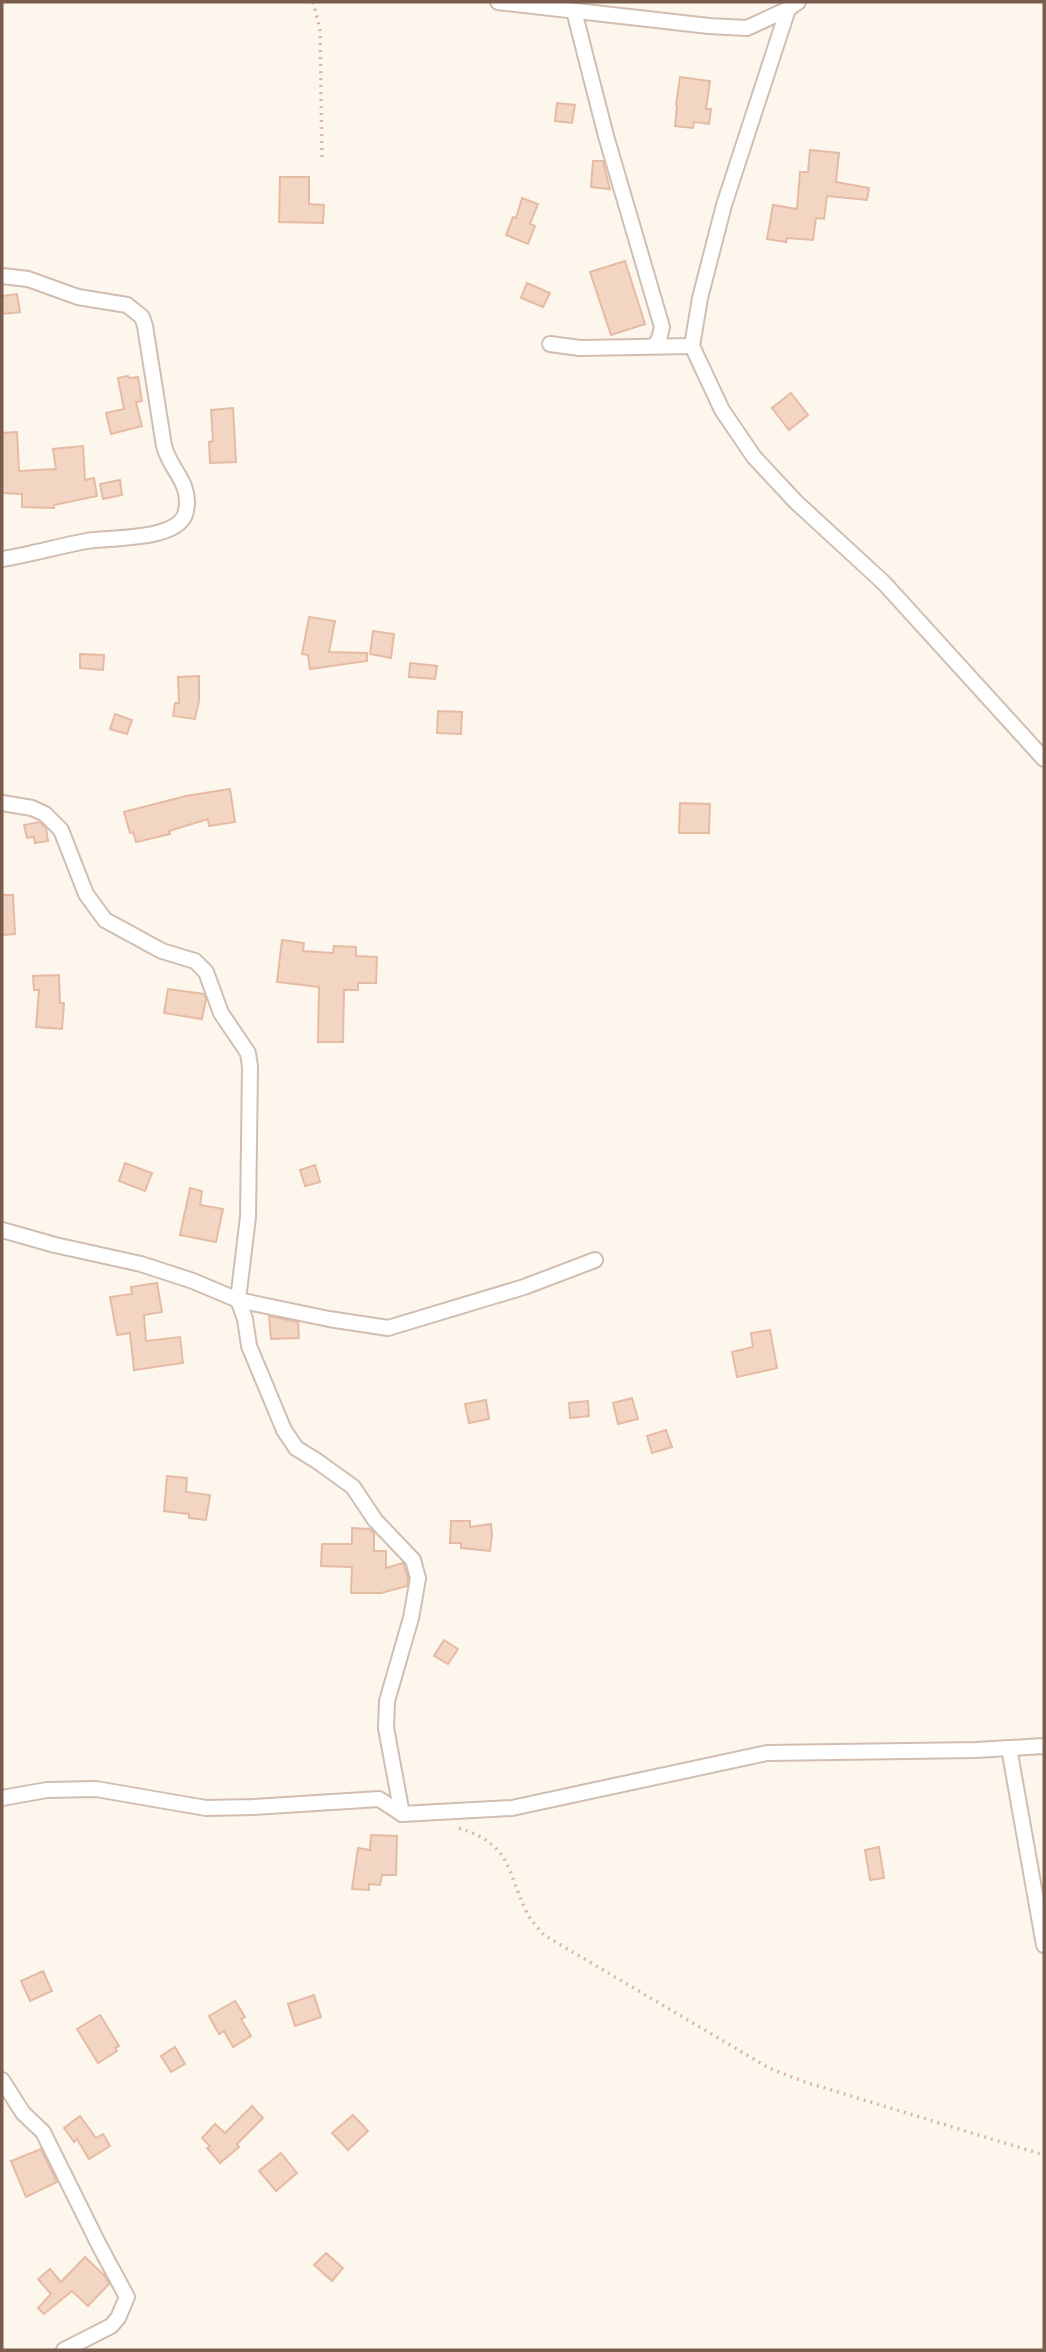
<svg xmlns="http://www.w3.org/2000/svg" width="1046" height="2352" viewBox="0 0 1046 2352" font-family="Quicksand,sans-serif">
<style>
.building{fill:#f3d5c3;stroke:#e6bba3;stroke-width:2}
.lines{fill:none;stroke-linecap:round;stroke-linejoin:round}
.minor-casing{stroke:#d1beb0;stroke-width:18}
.path{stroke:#d9b8a5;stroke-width:3.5;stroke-dasharray:2 5;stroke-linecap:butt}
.minor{stroke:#fff;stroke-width:14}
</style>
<rect width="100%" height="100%" fill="#fdf6ec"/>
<g class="building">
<path d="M680,77L710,81L706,109H711L709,124L694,122L693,128L675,126L677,106L676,105Z"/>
<path d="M557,103L575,105L572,123L555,121Z"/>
<path d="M810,150L839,153L836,182L869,188L867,200L827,196L824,219L816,218L813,240L787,238L786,242L767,239L773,205L797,209L800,172H808Z"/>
<path d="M593,161H603L610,189L591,187Z"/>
<path d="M280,177H309V204L324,205L323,223L279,222Z"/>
<path d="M522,198L538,204L530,224L535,226L528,244L506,235L513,217L516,218Z"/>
<path d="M625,261L645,324L611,335L590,272Z"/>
<path d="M527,283L550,293L543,307L521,298Z"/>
<path d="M17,294L20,312L2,314V296Z"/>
<path d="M128,376L129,378L138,377L142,401L136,402L142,426L111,434L106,413L124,409L118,378Z"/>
<path d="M791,393L808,415L789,430L772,408Z"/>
<path d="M233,408L236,462L210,463L209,442L213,441L211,410Z"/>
<path d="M17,432L19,471L56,469L53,449L83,446L85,480L94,478L97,496L54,505V508L22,507V494L2,493V433Z"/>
<path d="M120,480L122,495L103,499L100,484Z"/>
<path d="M309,617L335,621L329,652L367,653V661L310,669L308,655L302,654Z"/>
<path d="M373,631L394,634L391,658L370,654Z"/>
<path d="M80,654L104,655L103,670L80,668Z"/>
<path d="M410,663L437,666L435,679L409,677Z"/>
<path d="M199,676V701L195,719L173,716L175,703H179L178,677Z"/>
<path d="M438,711L462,712L461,734L437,733Z"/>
<path d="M115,714L132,720L127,734L110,729Z"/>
<path d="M230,789L235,822L209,826L208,819L169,831L170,834L136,842L133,832L130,833L124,812L186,796Z"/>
<path d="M680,803L710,804L709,833H679Z"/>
<path d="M40,822L46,828L48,841L35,843L34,837L27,838L24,825Z"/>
<path d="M2,895H13L15,934L2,935Z"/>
<path d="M282,940L304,943L303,951L333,953L334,946L356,947V956L377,957L376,983H358V990H344L343,1042H318L319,987L277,982Z"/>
<path d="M59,975L60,1003H64L62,1029L36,1027L39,990H34L33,976Z"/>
<path d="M168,989L204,994L206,999L202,1019L164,1013Z"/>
<path d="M125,1163L152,1173L145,1191L119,1181Z"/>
<path d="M315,1165L320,1182L305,1186L300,1170Z"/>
<path d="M190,1188L202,1191L200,1205L223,1209L216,1242L180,1235Z"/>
<path d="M157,1283L162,1312L144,1315L146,1341L180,1337L183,1363L134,1370L130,1333L117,1335L110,1297L132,1294L131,1287Z"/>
<path d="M269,1316L298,1322L299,1338L271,1339Z"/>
<path d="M770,1330L777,1368L737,1377L732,1352L753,1347L751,1333Z"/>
<path d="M632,1398L638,1419L618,1424L613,1403Z"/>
<path d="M486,1400L489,1419L469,1423L465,1404Z"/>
<path d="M588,1401L589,1416L570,1418L569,1403Z"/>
<path d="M666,1430L672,1447L652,1453L647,1436Z"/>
<path d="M167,1476L187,1478L186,1492L210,1495L206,1520L189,1518V1514L164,1511Z"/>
<path d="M451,1521H470V1527L491,1524L492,1535L490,1551L461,1548V1543H450Z"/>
<path d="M352,1528L370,1529L374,1533V1551H386V1568L403,1563L404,1565L408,1578L407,1586L381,1593H351L352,1567L321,1566L322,1544H352Z"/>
<path d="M444,1640L458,1649L448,1664L434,1656Z"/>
<path d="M371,1835L397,1836L396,1875H382L380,1885L369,1884V1890L352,1889L358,1848L370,1850Z"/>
<path d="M879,1847L884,1878L870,1880L865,1850Z"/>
<path d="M43,1971L52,1991L30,2001L21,1981Z"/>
<path d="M314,1995L321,2017L295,2026L288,2004Z"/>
<path d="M235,2001L245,2017L241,2019L251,2036L233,2047L224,2031L219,2034L209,2016Z"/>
<path d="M100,2015L119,2046L115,2048L117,2051L98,2063L77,2029Z"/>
<path d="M175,2047L185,2064L171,2072L161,2056Z"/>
<path d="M252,2106L263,2118L237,2144L239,2147L220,2163L207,2148L210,2146L202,2138L215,2124L225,2133Z"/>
<path d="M353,2115L368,2131L348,2150L332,2133Z"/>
<path d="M80,2116L96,2138L103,2134L110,2146L89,2159L77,2139L74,2142L64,2128Z"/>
<path d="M41,2149L57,2182L26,2197L11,2161Z"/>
<path d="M281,2153L297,2173L276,2191L259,2171Z"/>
<path d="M326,2253L343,2268L332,2281L314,2265Z"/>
<path d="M85,2257L105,2276L109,2284L88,2306L72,2291L44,2314L38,2308L51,2294L38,2279L50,2269L61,2282Z"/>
</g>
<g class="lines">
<g class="minor-casing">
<g id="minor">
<path d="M498,2L709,26L747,28L788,9L798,2"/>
<path d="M788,9L724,205L700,298L692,346L722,410L754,457L796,502L884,583L1044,759"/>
<path d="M574,11L606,136L662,327L659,339L654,346"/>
<path d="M2,276L28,279L78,297L127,305L142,317L145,326L164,446C170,470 192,483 186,511C181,541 110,537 87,541C58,546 30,555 2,559"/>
<path d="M550,344L580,348L692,346"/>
<path d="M2,803L32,808L45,814L61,830L86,894L105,920L162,951L195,961L206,972L221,1013L248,1053L250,1067L248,1217L238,1300L245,1319L249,1346L284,1430L296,1448L317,1461L353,1487L375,1520L413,1560L418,1578L411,1618L387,1701L386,1728L402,1814"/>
<path d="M2,1230L55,1245L141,1264L193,1281L238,1300L329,1319L388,1328L524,1287L595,1260"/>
<path d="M1009,1748L1044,1945"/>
<path d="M2,1798L47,1790L96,1789L206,1808L253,1807L379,1799L402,1814L512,1808L767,1753L976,1750L1044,1746"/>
<path d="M2,2080L23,2113L43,2132L99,2245L127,2297L118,2318L111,2326L64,2350"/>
</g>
</g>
<g class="path">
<path d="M313,2L320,29L322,158"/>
<path d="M459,1828C512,1845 506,1869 527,1913C531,1921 538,1928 544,1935L769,2068L802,2081L1044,2155"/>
</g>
<use href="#minor" class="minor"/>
</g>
<rect width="1046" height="2352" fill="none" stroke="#7a5c4d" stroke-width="7"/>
</svg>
